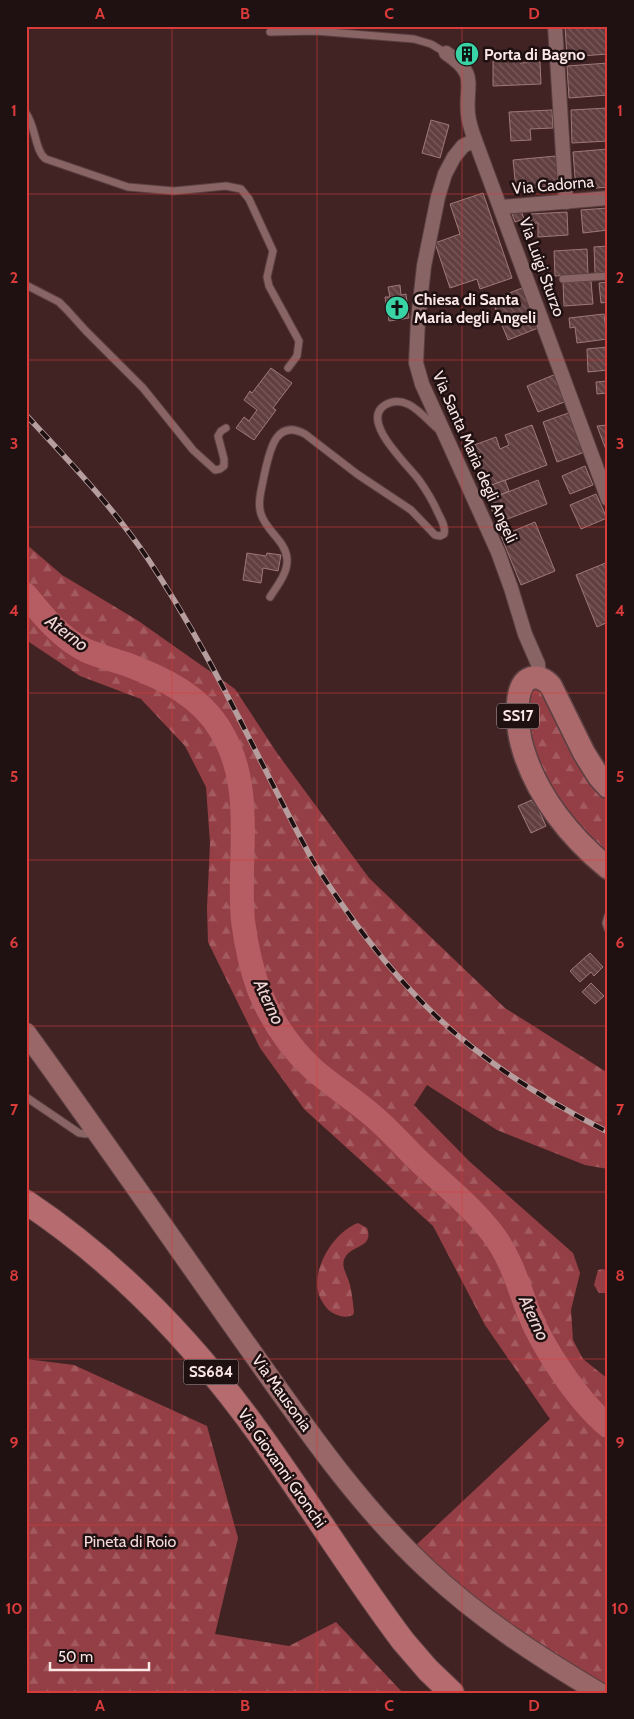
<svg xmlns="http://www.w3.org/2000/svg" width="634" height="1719" viewBox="0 0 634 1719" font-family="Cabin,sans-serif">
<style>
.forest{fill:url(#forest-firs)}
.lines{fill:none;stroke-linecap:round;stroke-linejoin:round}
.river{stroke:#b55d62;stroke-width:24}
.building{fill:url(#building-back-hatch);stroke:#9e7878}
.service-casing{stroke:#5b4041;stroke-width:9}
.minor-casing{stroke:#5b4041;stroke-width:16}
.secondary-casing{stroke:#5b4041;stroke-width:22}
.primary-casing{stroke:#5b4041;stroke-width:25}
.trunk-casing{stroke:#5b4041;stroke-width:26}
.service{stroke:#896465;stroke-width:7}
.minor{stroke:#896465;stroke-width:14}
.secondary{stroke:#9a6768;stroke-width:20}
.primary{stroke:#ab696c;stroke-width:22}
.trunk{stroke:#b66b6e;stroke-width:24}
.rail-casing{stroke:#b79e9e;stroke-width:5.5}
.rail{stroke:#1f1112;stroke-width:4;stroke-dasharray:11;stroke-linecap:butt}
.grid{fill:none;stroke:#da3b3b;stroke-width:1;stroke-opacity:0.55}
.labels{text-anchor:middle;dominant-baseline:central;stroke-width:5;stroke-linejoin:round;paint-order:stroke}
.shield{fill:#1f1112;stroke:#baa7a7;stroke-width:1}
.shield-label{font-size:15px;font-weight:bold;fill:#fce7e7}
.poi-label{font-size:16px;font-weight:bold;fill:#fce7e7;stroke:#1f1112;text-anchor:start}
.street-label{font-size:16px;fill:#fce7e7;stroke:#1f1112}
.park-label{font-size:16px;fill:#f3d9d9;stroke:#1f1112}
.water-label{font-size:18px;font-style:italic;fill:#f0d7d6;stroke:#1f1112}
.neatline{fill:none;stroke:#da3b3b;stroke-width:2}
.grid-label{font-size:16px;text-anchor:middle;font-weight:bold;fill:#da3b3b}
</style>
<defs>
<pattern id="forest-firs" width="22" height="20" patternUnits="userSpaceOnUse" patternTransform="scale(1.25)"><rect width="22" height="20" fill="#943f45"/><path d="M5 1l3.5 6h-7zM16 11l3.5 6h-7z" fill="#a45b60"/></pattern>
<pattern id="building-back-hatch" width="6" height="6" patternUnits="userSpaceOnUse" patternTransform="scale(1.25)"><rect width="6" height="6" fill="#613f40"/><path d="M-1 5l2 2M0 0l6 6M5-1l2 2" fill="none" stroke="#795b5c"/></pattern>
</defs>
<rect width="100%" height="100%" fill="#422324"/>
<g class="forest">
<path d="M26,544L62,575L137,620L235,689L277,753L369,878L505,1008L608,1073V1169L585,1165L497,1130L427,1085L414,1105L469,1161L573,1253L580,1273L571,1310L573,1340L583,1359L608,1379V1687L542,1647L479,1603L414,1547L550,1419L485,1325L433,1226L304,1109L260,1048L208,942L207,908L210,843L206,787L185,746L141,699L80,676L26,640Z"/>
<path d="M534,688L540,689L608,796V855L596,845L560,803L539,767L527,726L530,690Z"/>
<path d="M358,1223L367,1228C374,1247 354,1245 346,1256C339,1266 348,1275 350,1285C352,1294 353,1303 354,1312L353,1315C345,1318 342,1317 335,1314C330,1312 326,1308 323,1303C305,1278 332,1232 358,1223Z"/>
<path d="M603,1269L608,1271V1293H599L594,1285L598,1270Z"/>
<path d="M26,1359L74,1365L207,1426L238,1538L215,1634L289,1646L336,1622L403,1693H26Z"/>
</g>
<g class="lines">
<path class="river" d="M26,595C43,616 61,638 85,650C98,656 113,660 126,664C163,678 201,696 221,731C256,788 237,858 243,921C246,944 251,968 259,990C271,1019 290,1048 313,1069C332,1086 354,1099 373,1116C391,1131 406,1149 423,1165C447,1187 472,1207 492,1233C510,1256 518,1284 528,1311C543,1348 577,1400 608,1426"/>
</g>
<g class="building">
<path d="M565,26H608V54L567,57Z"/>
<path d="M466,46L473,58L467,61L461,49Z"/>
<path d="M520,60V63L540,62L541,84L493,86V61Z"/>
<path d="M608,63V95L569,98L567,66Z"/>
<path d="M608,108V141L572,143L571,110Z"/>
<path d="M552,110L553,128L530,129L531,140L511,141L509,112Z"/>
<path d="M431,120L449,125L440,158L422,153Z"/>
<path d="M608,149V187L576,190L573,152Z"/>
<path d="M556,156L559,185L516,189L513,160Z"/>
<path d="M483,193L512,278L480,289L477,279L450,288L435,243L460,234L450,204Z"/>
<path d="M608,208V230L583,233L581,210Z"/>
<path d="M521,210L524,219L515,222L511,211Z"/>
<path d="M567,212L568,235L538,237V223H531V214Z"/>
<path d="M608,246V272L595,273L594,247Z"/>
<path d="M587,249L588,274L555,276L554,251Z"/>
<path d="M591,281L593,304L564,306L563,283Z"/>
<path d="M608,282V302L601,303L599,283Z"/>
<path d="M400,285L401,295L406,294L409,318L389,321L385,297H390L388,287Z"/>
<path d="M522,288L538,328L508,340L492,300Z"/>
<path d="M604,314L607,339L577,343L575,327L570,328L569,318Z"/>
<path d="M608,347V370L588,372L587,349Z"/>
<path d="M271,368L292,383L273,408L276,410L254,440L236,428L244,417L249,421L257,410L244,400L250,391L252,393Z"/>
<path d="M556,374L567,401L538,412L527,386Z"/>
<path d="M608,381V407H607L606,393L597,394L596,382Z"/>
<path d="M571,412L585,452L557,462L543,422Z"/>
<path d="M532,425L547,465L484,488L469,447L496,437L500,449L509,445L505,435Z"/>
<path d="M608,425V455L597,426Z"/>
<path d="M585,466L593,485L570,494L562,476Z"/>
<path d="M505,480L509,491L488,500L484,488Z"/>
<path d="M538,480L547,504L497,523L488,500Z"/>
<path d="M596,494L607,518L581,529L570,505Z"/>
<path d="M535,522L555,571L521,585L501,536Z"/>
<path d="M247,553L266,556L267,553L281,555L278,571L263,568L261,583L243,580Z"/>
<path d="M608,562V622L597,627L576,575Z"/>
<path d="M534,799L546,826L531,833L518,806Z"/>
<path d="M590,953L603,967L594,976L591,972L580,982L570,971Z"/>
<path d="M591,983L604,996L595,1004L582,992Z"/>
</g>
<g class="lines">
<g class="service-casing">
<g id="service">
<path d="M270,32L315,31L414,39L431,44L446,53"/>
<path d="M26,113C36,127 35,152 46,159L128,187L174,191L226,186L241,189L249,199L273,251L267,277L269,286L299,341L297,356L288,368"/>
<path d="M563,279L608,276"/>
<path d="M26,285L59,302L67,310L86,331L143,388L193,450L215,470L220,469L224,466V459L218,436L221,431L226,428"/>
<path d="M270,597C277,586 288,573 287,559C286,541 266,531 261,514C257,502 262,488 264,476C269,455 274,417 305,434L357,474L411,510L435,535L440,536L444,534C446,527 441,519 438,513C433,501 426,490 419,480C409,466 359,421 385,405C407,392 424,418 439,430"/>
<path d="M608,916L606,923L608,929"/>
<path d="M26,1097L79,1133L86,1134L94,1131"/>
</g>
</g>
<g class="minor-casing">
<g id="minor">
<path d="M555,26L566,202"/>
<path d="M446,53C479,75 465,83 468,114C469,123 472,132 475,140L608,499"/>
<path d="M475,140L463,146L454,157L445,174L438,197L424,266L418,320L416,363L422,384L498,552L511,588L525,634L538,664L539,678"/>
<path d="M501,207L608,198"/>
</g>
</g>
<g class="secondary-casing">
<path id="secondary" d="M26,1033C100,1135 171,1238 244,1341C300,1420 356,1503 427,1569C479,1618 539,1657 600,1693"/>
</g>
<g class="primary-casing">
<path id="primary" d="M608,787L599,777L584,753L551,686C546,680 539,676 531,678C511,684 518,733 523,749C537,796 570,837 608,868"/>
</g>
<g class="trunk-casing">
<path id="trunk" d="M26,1202C113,1260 185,1334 247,1417C301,1490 348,1568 403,1641L428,1670L452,1693"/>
</g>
<use href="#service" class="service"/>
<use href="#minor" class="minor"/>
<use href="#secondary" class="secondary"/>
<use href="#primary" class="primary"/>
<use href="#trunk" class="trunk"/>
<g class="rail-casing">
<path id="rail" d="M26,415C69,461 113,507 148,559C212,654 258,761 313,861C357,930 408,997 473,1048C515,1081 560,1108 608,1132"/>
</g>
<use href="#rail" class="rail"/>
</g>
<path class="grid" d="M172,26V1693M317,26V1693M462,26V1693M26,194H608M26,360H608M26,527H608M26,693H608M26,860H608M26,1026H608M26,1192H608M26,1359H608M26,1525H608"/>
<defs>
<g id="building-disc" transform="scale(1.25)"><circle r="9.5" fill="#38d4a6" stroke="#1f1112"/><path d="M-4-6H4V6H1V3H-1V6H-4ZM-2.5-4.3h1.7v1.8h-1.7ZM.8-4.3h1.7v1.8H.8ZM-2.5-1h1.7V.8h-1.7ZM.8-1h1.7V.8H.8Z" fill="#111"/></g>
<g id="church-disc" transform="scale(1.25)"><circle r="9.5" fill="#38d4a6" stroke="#1f1112"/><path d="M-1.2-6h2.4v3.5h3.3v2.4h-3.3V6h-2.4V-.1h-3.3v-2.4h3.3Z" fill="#111"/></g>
</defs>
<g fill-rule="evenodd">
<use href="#building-disc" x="467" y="54"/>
<use href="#church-disc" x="397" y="308"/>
</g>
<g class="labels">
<g class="shield">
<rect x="497" y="703.5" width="42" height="25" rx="4"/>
<rect x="183.5" y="1359.5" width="55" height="25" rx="4"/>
</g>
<g class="shield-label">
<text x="518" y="716">SS17</text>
<text x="211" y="1372">SS684</text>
</g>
<g class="poi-label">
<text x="484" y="54">Porta di Bagno</text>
<text x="414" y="299">Chiesa di Santa<tspan x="414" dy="18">Maria degli Angeli</tspan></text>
</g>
<g class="street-label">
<text transform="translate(553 185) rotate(-5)">Via Cadorna</text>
<text transform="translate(542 267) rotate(70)">Via Luigi Sturzo</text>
<text transform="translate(475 457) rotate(66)">Via Santa Maria degli Angeli</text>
<text transform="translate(282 1393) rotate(54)">Via Mausonia</text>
<text transform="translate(282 1468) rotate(55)">Via Giovanni Gronchi</text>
</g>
<g class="park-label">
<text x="130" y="1541">Pineta di Roio</text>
</g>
<g class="water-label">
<text transform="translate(67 633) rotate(37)">Aterno</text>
<text transform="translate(269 1002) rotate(65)">Aterno</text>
<text transform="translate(534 1318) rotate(65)">Aterno</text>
</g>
</g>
<rect width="634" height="1719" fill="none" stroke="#1f1112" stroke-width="55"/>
<path d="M50 1662v8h99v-8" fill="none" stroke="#fce7e7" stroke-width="2.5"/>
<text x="58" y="1662" font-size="15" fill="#fce7e7" stroke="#1f1112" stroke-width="4" paint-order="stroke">50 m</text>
<rect x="28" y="28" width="578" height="1664" class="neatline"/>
<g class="grid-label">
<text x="100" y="19">A</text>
<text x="245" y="19">B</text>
<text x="389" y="19">C</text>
<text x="534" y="19">D</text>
<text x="14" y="116">1</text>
<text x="620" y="116">1</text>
<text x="14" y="283">2</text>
<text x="620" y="283">2</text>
<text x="14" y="449">3</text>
<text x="620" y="449">3</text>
<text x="14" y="616">4</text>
<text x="620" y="616">4</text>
<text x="14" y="782">5</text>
<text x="620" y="782">5</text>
<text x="14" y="948">6</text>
<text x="620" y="948">6</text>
<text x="14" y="1115">7</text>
<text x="620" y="1115">7</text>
<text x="14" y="1281">8</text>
<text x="620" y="1281">8</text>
<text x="14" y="1448">9</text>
<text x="620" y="1448">9</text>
<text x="14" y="1614">10</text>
<text x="620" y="1614">10</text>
<text x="100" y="1711">A</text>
<text x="245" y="1711">B</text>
<text x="389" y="1711">C</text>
<text x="534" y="1711">D</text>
</g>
</svg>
